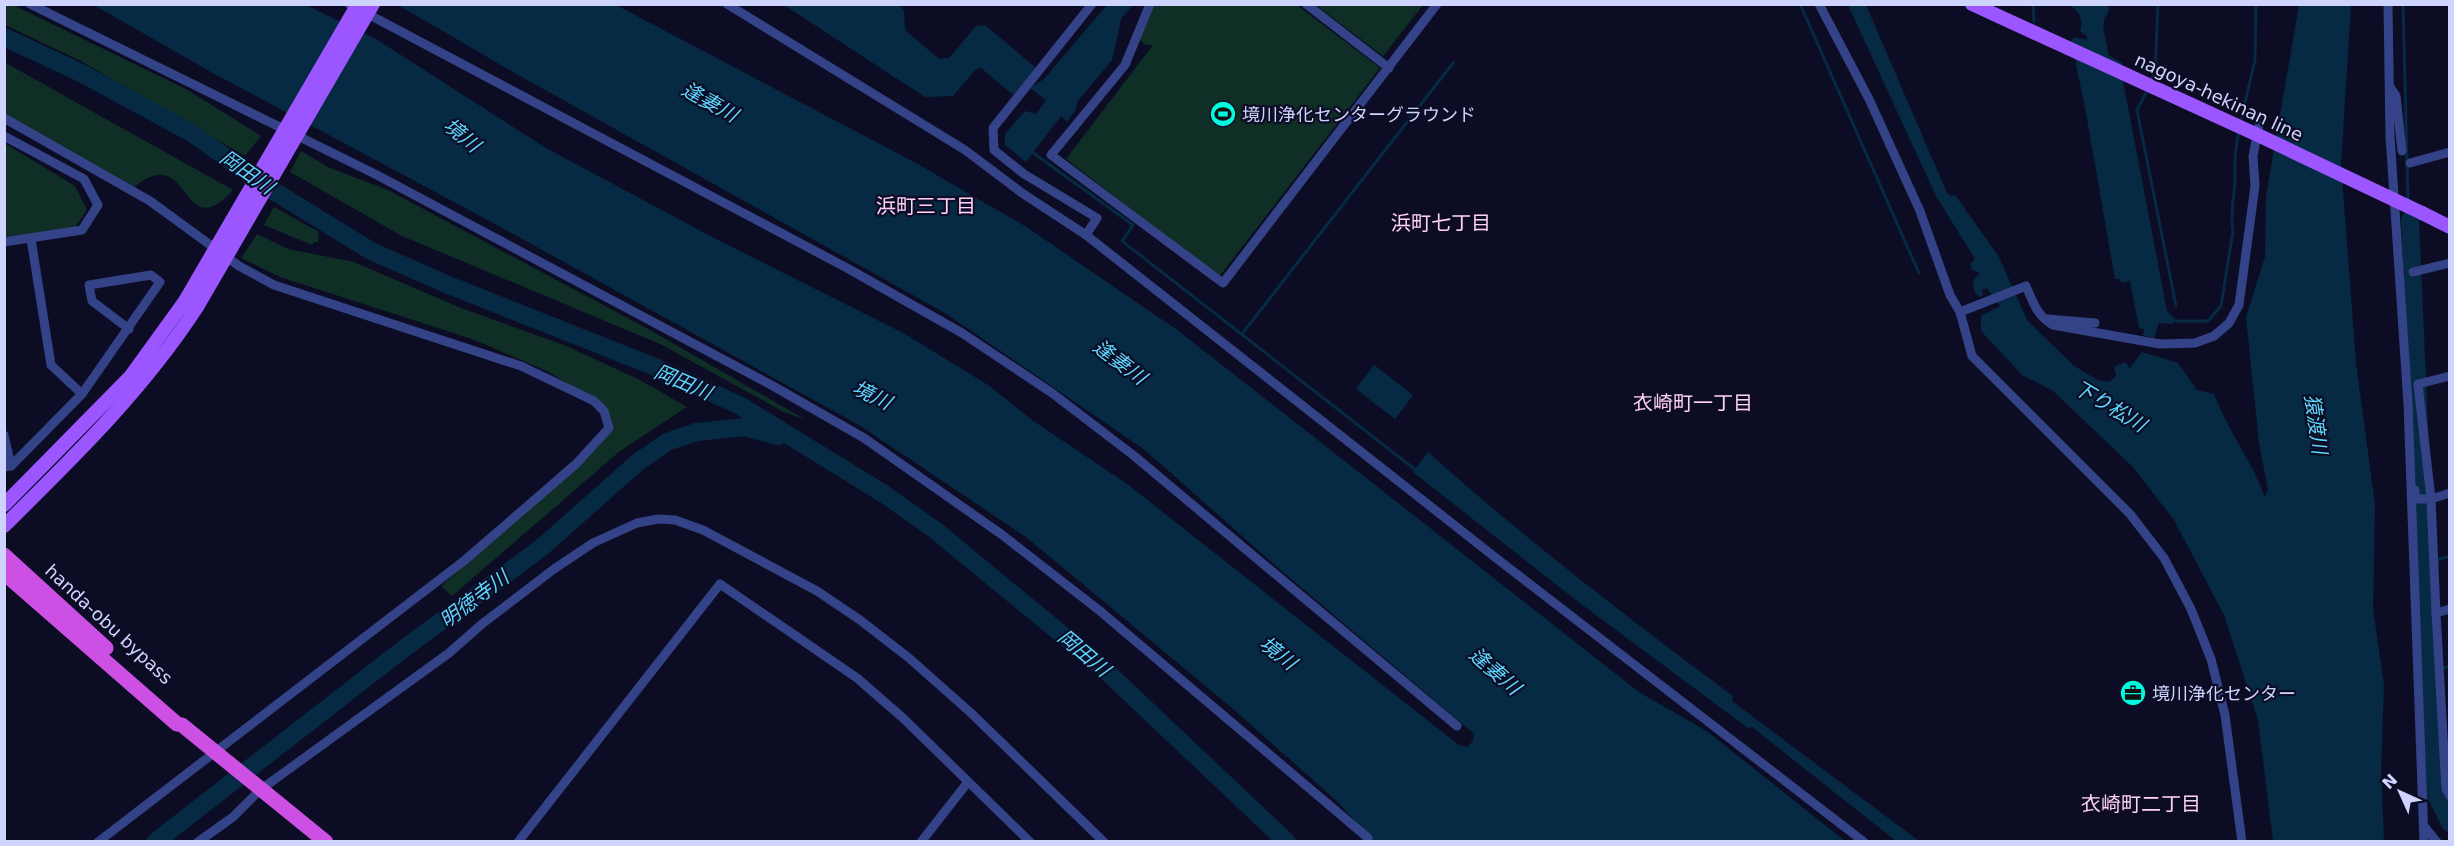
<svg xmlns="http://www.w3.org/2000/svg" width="2454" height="846" viewBox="0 0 2454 846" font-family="'DejaVu Sans','Noto Sans JP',sans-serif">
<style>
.green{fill:#0f2e26}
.water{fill:#062a44}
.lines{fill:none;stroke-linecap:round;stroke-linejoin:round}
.stream{stroke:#062a44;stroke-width:3}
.river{stroke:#062a44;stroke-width:18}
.minor{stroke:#344387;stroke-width:9}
.primary{stroke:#9b56ff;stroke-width:14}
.trunk{stroke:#cd50e4;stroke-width:15}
.primary-bridge{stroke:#9b56ff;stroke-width:14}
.labels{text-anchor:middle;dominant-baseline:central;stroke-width:4.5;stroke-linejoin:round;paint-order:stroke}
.street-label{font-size:18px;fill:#cfd4ff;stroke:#0c0d24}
.poi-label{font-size:18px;fill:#cfd4ff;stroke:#0c0d24;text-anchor:start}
.water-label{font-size:20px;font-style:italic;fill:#5dd7ff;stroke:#0c0d24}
.neighbourhood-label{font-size:20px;fill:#ffd1f8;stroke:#0c0d24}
</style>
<rect width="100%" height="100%" fill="#0c0d24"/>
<g class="green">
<path d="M4,5H13L186,89L261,136L245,156L79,60L5,25Z"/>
<path d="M1150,5H1297L1380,68L1219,277L1066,159L1153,45H1145L1138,37Z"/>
<path d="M1316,5H1423L1383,56Z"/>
<path d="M4,62L233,190C180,249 192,138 133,188L5,124Z"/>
<path d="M4,143L75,186L87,210L71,233L5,240Z"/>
<path d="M301,151L328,167L388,190L650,330L806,420L782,411L660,344L402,236L290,172Z"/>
<path d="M274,207L319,232L318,242H314L312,245L264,225Z"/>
<path d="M257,234L288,249L354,262L461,308L564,345L638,379L687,407L620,451L452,596L441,586L576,464L609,428L594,401L549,372L472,339L280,277L241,258Z"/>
</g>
<g class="water">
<path d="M94,5H306L376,39L546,148L714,238L905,334L988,385L1032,420L1127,484L1459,745L1467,747L1473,741L1474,734L1268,559L1145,450L945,313L513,72L398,5H616L914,162L1025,226L1180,332L1639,692L1708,732L1845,841H1373L1338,802L1232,708L1026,537L859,425L497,225L211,72Z"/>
<path d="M784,5H898L904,10L905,30L939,59L949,58L976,26L985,25L1036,68L1013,95L981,68L976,69L953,96L925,97Z"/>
<path d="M1107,5H1133L1121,19L1112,60L1077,102L1076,109L1067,122L1061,116L1026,162L1005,145V134L1025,111L1036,114L1046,100L1030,88L1044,79Z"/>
<path d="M1848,5H1866L1947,193L1951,196L1955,195L1999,257L2027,320L2073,365L2097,380L2109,382L2116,376L2114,367L2125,362L2130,368L2142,352L2178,363L2197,390L2214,394C2228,431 2252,461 2265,497L2268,490L2259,443L2246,317L2265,257L2266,196L2299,5H2351L2341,164L2356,363L2375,505L2373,609L2384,685L2381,769L2384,841H2273L2258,720L2224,615L2174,520L2133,467L2052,390L2022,375L1981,331V316L2000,306L1987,288L1982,290L1983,295L1979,297L1974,290L1973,281L1980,273L1972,270L1970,264L1975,259L1936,196Z"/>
<path d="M2068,5H2108L2109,11C2097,27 2108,38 2108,55L2122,63L2123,81L2167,311L2177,321L2172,324L2159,323L2154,338L2143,335L2144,329L2139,328L2130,281L2121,283L2120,279H2115L2086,113L2071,40L2075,37L2087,40V36L2080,31C2084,21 2079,8 2068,5Z"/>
<path d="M1374,365L1413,395L1395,419L1356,389Z"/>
<path d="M1428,452C1526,540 1628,618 1733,696L1732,701L1919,841H1896L1752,727L1748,728L1577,601L1413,472Z"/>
</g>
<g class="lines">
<g class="stream">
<path d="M1800,4L1919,273"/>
<path d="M2033,4L2034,22"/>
<path d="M2403,4L2408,203"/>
<path d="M2150,83L2155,73L2158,4"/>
<path d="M2148,89L2137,110L2176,306"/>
<path d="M2240,124L2255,60L2256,4"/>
<path d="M1032,152L1133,225L1122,241L1417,471"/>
<path d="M2177,321H2208L2221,306L2233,231C2229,211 2236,193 2235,173C2234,158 2236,146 2239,130"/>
<path d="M1242,334L1453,63"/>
<path d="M2437,560L2450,556"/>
<path d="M2430,672L2450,666"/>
<path d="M2434,786L2445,783"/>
</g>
<g class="river">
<path d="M4,37L81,73L190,132L272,190L371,251L446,284L655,367L741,406L884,494L935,530L1105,670L1287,842"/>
<path d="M2410,220L2435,793L2450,823"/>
<path d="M155,842L402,650L541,548L638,462L667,442L696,432L745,427L778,436"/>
</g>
<g class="minor">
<path d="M30,4L375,174L773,386L864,438L1001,534L1100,611L1368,838"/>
<path d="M349,4L847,268L962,333L1052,393L1133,455L1457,726"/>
<path d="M727,4L965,150L1022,193L1086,235L1496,558L1864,842"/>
<path d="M1150,4L1125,65L1051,155L1223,283L1437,4"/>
<path d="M1306,4L1389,68"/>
<path d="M1819,4L1869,99L1920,211L1950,295L1960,312L1972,356L2130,514L2164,558L2191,609L2211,659L2225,715L2242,842"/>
<path d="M2388,4L2390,136L2408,404L2424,842"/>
<path d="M2390,87L2396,96L2402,151"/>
<path d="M4,118L150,201L239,266L274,285L521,366L594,401L604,411L609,428L576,464L465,560L98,842"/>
<path d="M4,136L84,179L98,205L82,230L4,242"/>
<path d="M2410,163L2450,152"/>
<path d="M1086,235L1097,218L1024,174L994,150L993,128L1092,4"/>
<path d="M31,239L51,365L82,394"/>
<path d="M2413,272L2450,263"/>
<path d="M1960,312L2026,286C2033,302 2037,316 2053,325L2160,344L2195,343L2214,336L2229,323L2239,305L2255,186L2253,156L2259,125"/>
<path d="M2048,319L2095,323"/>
<path d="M4,435L11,466"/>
<path d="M4,467L11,466L82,394L160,282L151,275L89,285L92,301L129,329"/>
<path d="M2415,490V499H2431L2418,384L2450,376"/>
<path d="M2450,609L2436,613L2446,789L2450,796"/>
<path d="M2436,613L2431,499L2450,493"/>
<path d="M2424,826L2437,842"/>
<path d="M198,842L233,817L260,790L449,653L482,624L554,569L593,543L637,523L658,519L675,520L703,530L817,591L860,620L909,658L971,713L1104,842"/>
<path d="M518,842L720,584L857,678L903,718L1030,842"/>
<path d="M921,842L968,782"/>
</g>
<g class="primary">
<path d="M1972,4L2262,137"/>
<path d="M2422,213L2450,227"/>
<path d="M4,505L130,377L185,301"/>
<path d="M4,526C74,457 143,390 197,307"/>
</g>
<g class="trunk">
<path d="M4,555L106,648"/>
<path d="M4,573L177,724L182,725L326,842"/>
</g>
<g class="primary-bridge">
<path d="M2262,137L2422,213"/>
<path d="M185,301L358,4"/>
<path d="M197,307L373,4"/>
</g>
</g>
<defs>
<g id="stadium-disc" transform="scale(1.35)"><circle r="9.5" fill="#00fadd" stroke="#0c0d24"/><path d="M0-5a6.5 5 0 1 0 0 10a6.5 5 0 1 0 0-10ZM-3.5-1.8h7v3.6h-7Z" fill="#111"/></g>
<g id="office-disc" transform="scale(1.35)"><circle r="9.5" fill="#00fadd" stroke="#0c0d24"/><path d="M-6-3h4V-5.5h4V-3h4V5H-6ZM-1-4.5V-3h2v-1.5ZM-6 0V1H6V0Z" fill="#111"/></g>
</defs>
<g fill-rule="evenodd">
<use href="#stadium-disc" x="1223" y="114"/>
<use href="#office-disc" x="2133" y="693"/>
</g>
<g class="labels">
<g class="street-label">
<text transform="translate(2219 97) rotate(25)">nagoya-hekinan line</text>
<text transform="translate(109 624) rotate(43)">handa-obu bypass</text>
</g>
<g class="poi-label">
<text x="1242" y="114">境川浄化センターグラウンド</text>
<text x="2152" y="693">境川浄化センター</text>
</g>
<g class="water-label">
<text transform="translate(710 102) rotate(29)">逢妻川</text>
<text transform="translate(462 135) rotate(39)">境川</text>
<text transform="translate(247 172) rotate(35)">岡田川</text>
<text transform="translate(1120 362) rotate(37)">逢妻川</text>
<text transform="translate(683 382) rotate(23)">岡田川</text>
<text transform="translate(872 395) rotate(26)">境川</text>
<text transform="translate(2110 406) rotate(31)">下り松川</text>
<text transform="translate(2316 424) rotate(82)">猿渡川</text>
<text transform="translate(474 599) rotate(-37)">明徳寺川</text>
<text transform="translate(1084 653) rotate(40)">岡田川</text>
<text transform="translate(1278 653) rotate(38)">境川</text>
<text transform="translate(1495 671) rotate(41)">逢妻川</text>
</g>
<g class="neighbourhood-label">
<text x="926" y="206">浜町三丁目</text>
<text x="1441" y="223">浜町七丁目</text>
<text x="1693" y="403">衣崎町一丁目</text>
<text x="2141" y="804">衣崎町二丁目</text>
</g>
</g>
<rect width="2454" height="846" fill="none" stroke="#cfd4ff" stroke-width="12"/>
<g transform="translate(2400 792) rotate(315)" stroke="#0c0d24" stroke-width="4.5" paint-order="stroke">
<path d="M0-4.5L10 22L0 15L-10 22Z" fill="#cfd4ff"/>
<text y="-9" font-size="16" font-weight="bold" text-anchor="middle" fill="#cfd4ff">N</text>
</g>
</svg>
